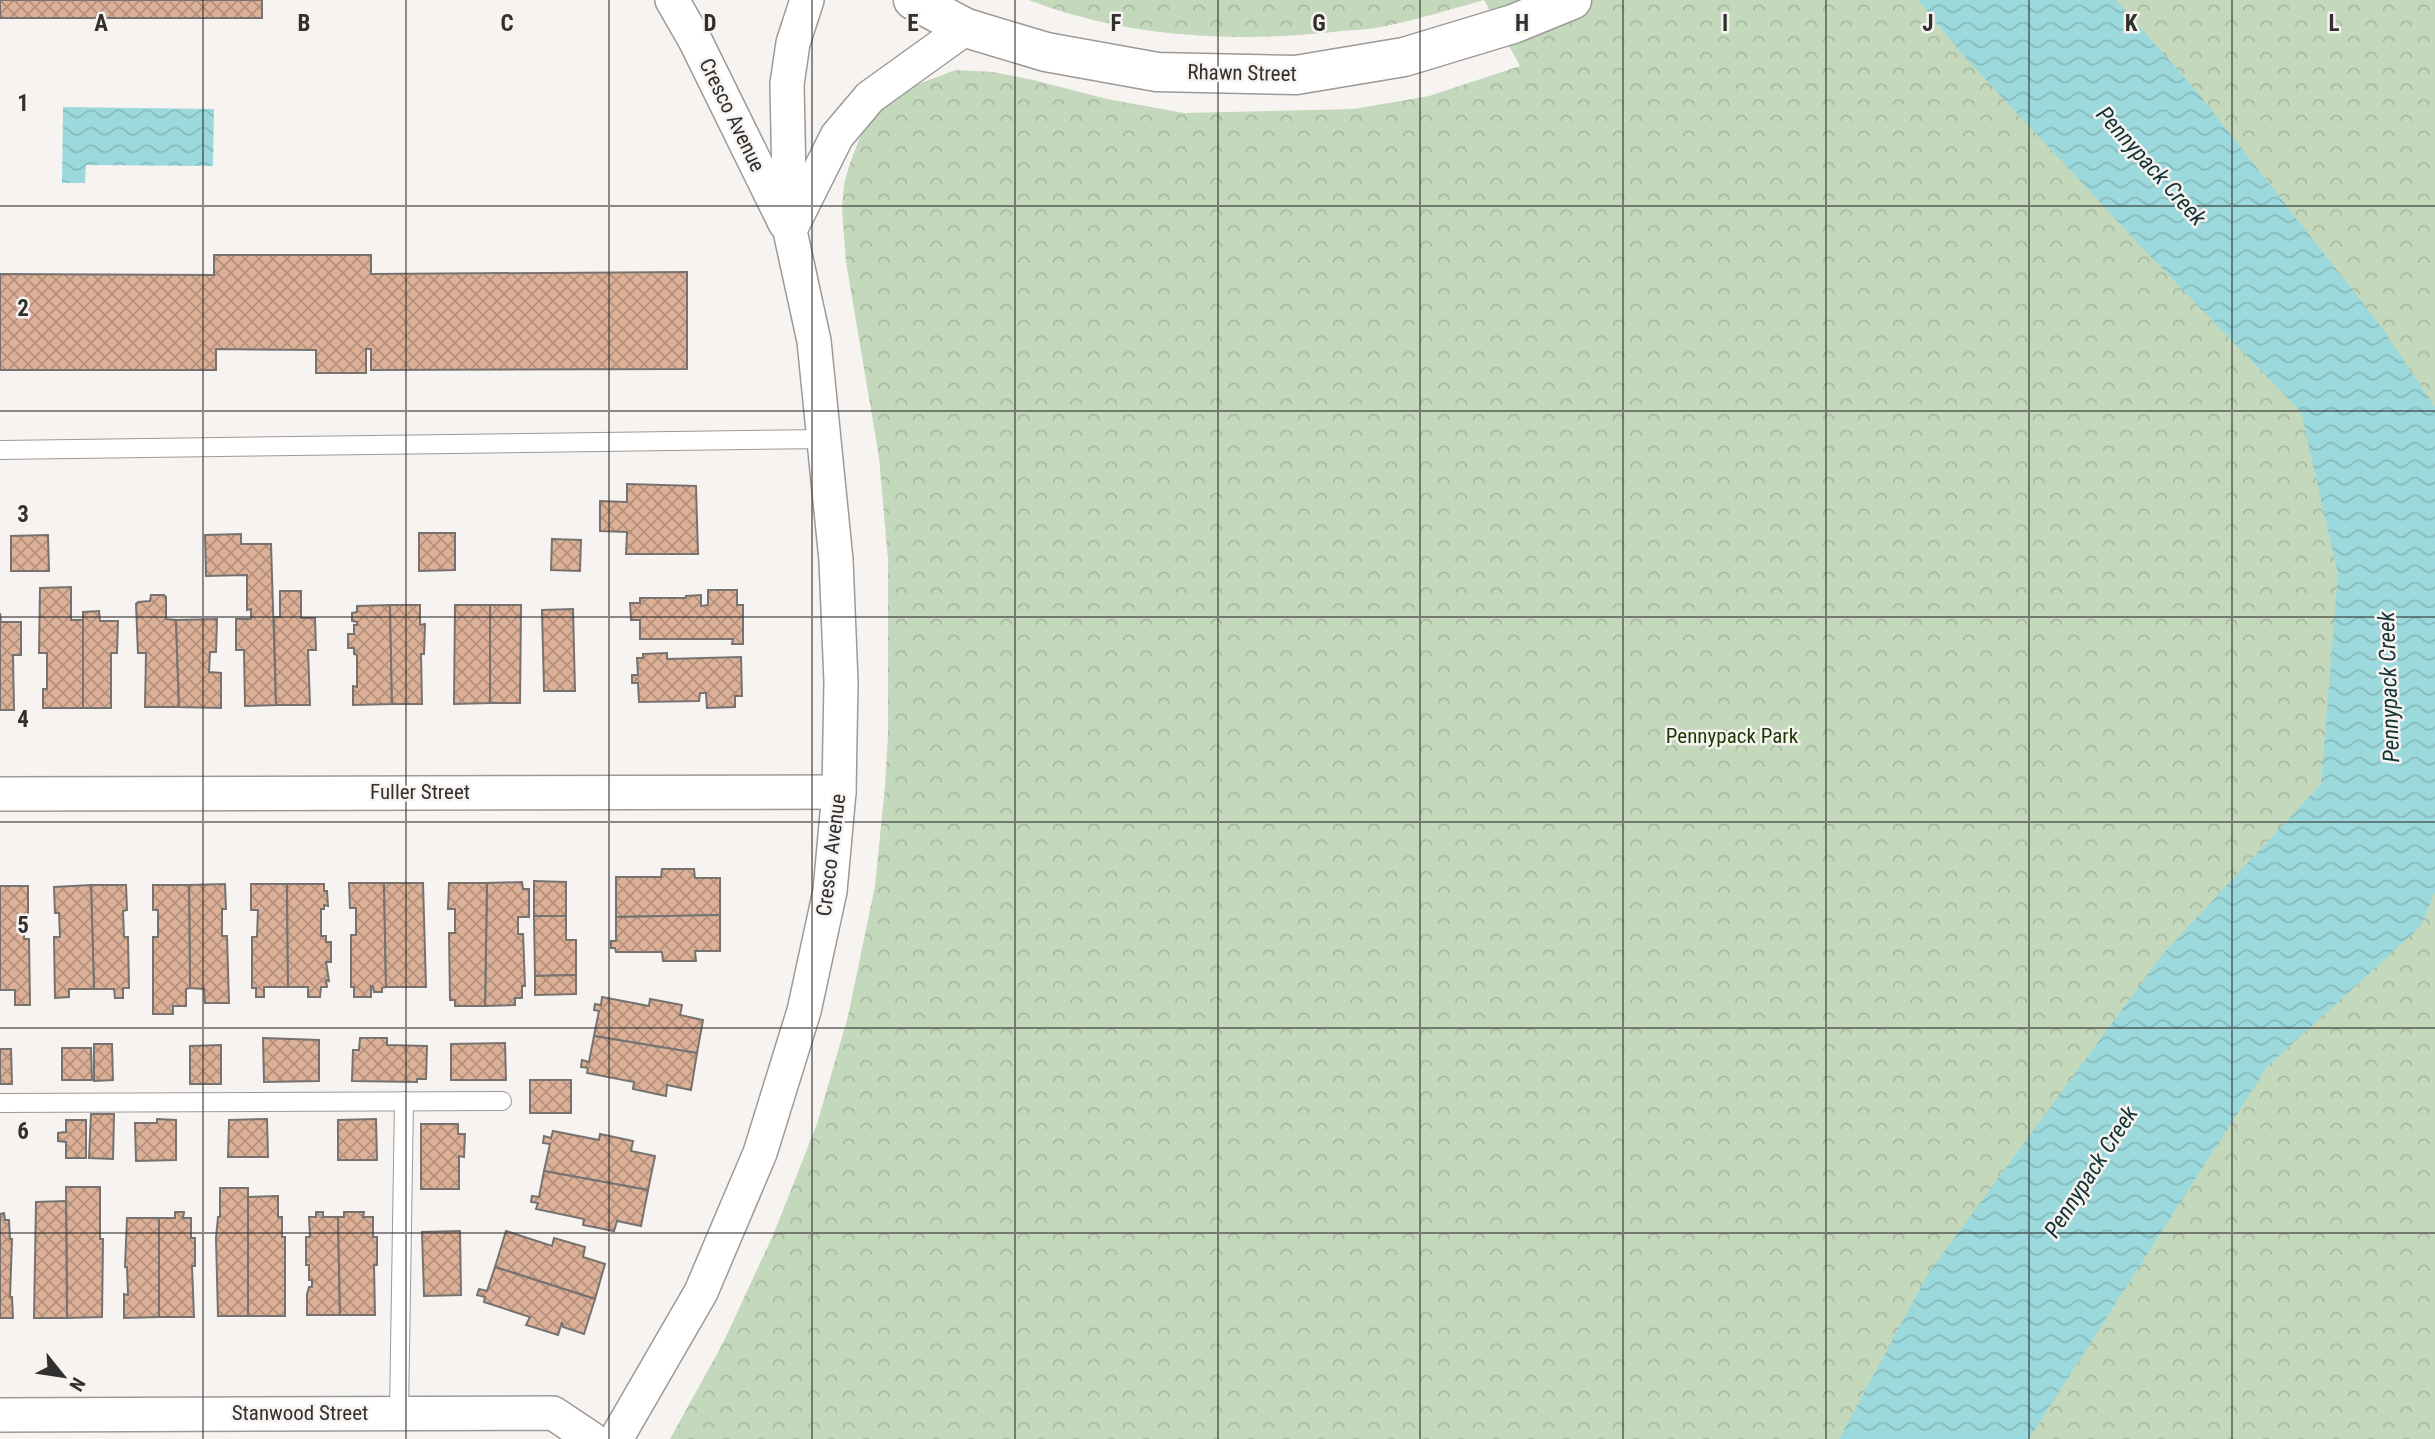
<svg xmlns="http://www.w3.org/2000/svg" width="2435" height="1439" viewBox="0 0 2435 1439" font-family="'Roboto Condensed',sans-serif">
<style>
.park{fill:url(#park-crowns)}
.water{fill:url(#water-waves)}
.building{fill:url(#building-cross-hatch);stroke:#757270;stroke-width:2}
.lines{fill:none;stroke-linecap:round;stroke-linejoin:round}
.lane-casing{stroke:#9d9997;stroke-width:20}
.street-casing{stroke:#9d9997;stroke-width:36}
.secondary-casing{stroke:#9d9997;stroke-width:41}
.lane{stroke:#fff;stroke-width:18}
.street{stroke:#fff;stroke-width:33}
.secondary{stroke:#fff;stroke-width:38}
.grid{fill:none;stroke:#32302f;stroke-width:2;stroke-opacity:0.55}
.labels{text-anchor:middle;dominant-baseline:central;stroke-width:5;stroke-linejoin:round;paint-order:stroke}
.street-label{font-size:21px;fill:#32302f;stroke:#f7f3f1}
.park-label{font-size:21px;fill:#173900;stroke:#f7f3f1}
.water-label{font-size:23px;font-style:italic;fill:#133234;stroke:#f7f3f1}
.grid-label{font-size:23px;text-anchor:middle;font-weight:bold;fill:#32302f;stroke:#f7f3f1;stroke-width:5;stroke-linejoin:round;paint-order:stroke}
</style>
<defs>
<pattern id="park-crowns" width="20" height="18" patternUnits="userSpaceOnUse" patternTransform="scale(1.75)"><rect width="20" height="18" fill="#c4d8bc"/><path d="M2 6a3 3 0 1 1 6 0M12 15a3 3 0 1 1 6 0" fill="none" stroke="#a9baa2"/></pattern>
<pattern id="water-waves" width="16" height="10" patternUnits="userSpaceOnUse" patternTransform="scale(1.75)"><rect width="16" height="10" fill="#9cd9dc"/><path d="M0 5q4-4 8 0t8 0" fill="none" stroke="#87bbbd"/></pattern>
<pattern id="building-cross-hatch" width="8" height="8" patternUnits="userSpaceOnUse" patternTransform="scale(1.75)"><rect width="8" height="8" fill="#ddb198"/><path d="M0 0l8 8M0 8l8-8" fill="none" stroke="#b4907c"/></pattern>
</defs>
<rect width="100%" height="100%" fill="#f7f3f1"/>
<path class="park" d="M1029,0H2435V1439H670L723,1343L774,1233L817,1124L848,1016L875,886L885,786L888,734V560L879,457L846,262L842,209L844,184L850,163L864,127L882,106L910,87L956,70L993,72L1033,80L1107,99L1184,113L1354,109L1429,96L1520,66L1484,0C1452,9 1419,19 1386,26C1369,30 1351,30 1333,32C1233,43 1124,37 1029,0Z"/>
<g class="water">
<path d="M1918,0H2116L2198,93L2380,325L2435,407V892L2420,927L2267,1067L2029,1439H1839L1928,1274L2162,955L2321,784L2338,574L2301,412L2149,255L1962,54Z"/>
<path d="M63,107L214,109L213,166L86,165L85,183H62Z"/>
</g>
<g class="building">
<rect x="0" y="0" width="262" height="18"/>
<path d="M214,255H371V274L687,272V369L371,370V349H366V373H316V350L216,349V370H0V274L214,275Z"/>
<path d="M627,484L696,486L698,554H626L627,532L600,531V501L627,502Z"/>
<path d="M419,533H455V570L419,571Z"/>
<path d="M241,534V544H271L276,705L245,706L244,650H236V619H251V609L247,610V575L206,576L205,535Z"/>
<path d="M48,535L49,571H11V536Z"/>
<path d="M552,539L581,540L580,571L551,570Z"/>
<path d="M71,587V620H83V708H43V689H47V653H39L40,588Z"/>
<path d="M708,590H737V605H743V644H732L733,639H640V620H631L630,603H640V598H686V596L701,595V606L708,605Z"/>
<path d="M280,591H301V618H315L316,650H308L310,705H276L274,617H280Z"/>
<path d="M151,595H164L166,597V619L176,620L179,707H145L146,653H138L136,604L138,602L150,601Z"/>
<path d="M390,605L392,704L353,705V686L357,687V655L354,654V648H348V634H354V625H357V622L352,621V613L357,612V606Z"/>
<path d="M390,605H420V625L425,624L424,654H421L422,704H392Z"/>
<path d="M455,605H490V703L454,704Z"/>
<path d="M490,605H521L520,703H490Z"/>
<path d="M573,609L575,691H544L542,610Z"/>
<path d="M99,611L100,621H118L117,653H111V708H83V612Z"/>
<path d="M0,613L1,622H21V655H13L14,710H0Z"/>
<path d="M217,619L216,652H210L209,672L221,673V708L179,707L176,620Z"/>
<path d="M667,653V659L741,657L742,696H735V707L707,708L706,693H700L699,701L639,702L638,683H632V675H638L637,658H643V654Z"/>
<path d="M662,869H694L695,878H720V915L616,917V877H661Z"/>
<path d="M534,881L566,882V916H534Z"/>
<path d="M522,882L523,889H529V917H518V934H523L525,986H522V998H515V1005L485,1006L487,883Z"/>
<path d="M349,883H384L386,987L382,988V992H374L373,987L371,986V997H354V987H351V935H356V908H350Z"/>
<path d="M384,883H423L426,987H386Z"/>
<path d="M449,883H487L485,1006H455V1000H450L449,933H455V909H448Z"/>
<path d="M225,884L226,909H222V936H227L229,1003H205L204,989L190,988L189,885Z"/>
<path d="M251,884H287L288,987H264V997H256V988H252V937H257L258,910H251Z"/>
<path d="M287,884H324V891H327L328,906L324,905V909H321V936H326V942H331V962H326L329,981L326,980L327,987H321L320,997H308V987H288Z"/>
<path d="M91,885H126L127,910L123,911L124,937H128L129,988H123V998H115L114,989H94Z"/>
<path d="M91,885L94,989H69V997L55,998L54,937H60L59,913H55L54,887Z"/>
<path d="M153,885H189L190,988L186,989V1006H173V1014H153V937H158V910H153Z"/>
<path d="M0,886H28V916H24V939H29L30,1005H15V990H0Z"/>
<path d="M720,915V951H695L696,961H663L662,952H616L615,948H611V941H616V917Z"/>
<path d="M534,916H566V940H576V975L535,976Z"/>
<path d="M576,975V994L535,995V976Z"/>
<path d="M602,997L649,1006L650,999L682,1005L680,1015L703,1020L697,1053L594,1036L599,1011L594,1010L595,1004L601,1005Z"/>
<path d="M594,1036L697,1053L691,1090L667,1085L666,1096L633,1089L634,1082L587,1073L588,1068L581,1067L582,1060L589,1062Z"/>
<path d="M263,1038L319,1040V1081L264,1082Z"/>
<path d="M360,1038H387V1045L427,1046L426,1079H417V1082L352,1081L353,1050H359Z"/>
<path d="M505,1043L506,1080H451V1044Z"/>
<path d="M94,1044H112L113,1080L94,1081Z"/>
<path d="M221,1045V1084H190V1046Z"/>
<path d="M62,1048H91L92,1080H62Z"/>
<path d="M0,1049H11L12,1084H0Z"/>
<rect x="530" y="1080" width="41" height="33"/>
<path d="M91,1114H114L113,1159L89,1158Z"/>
<path d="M157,1119L176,1120V1160L136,1161L135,1123H157Z"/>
<path d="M267,1119L268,1157H228L229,1120Z"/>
<path d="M376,1119L377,1160H338V1120Z"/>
<path d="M66,1120H86V1158H66V1142L58,1141V1133L66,1132Z"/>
<path d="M421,1124H458V1134H465L464,1157L459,1156V1189H421Z"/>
<path d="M553,1131L599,1140L600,1134L633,1141L631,1151L655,1156L648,1190L544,1171L550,1144L543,1143L544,1136L551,1138Z"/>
<path d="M544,1171L648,1190L641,1226L617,1221L614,1231L583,1225L584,1219L536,1209L538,1203L531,1202L532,1196L539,1197Z"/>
<path d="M66,1187H100V1239H103L102,1317L67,1318Z"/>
<path d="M220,1188H248V1316H218L216,1238L218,1217H220Z"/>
<path d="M278,1196V1217H282V1237H285V1316H248V1197Z"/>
<path d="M66,1201L67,1318H34L36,1202Z"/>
<path d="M175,1212H184L183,1218H191V1238H195V1266H192L194,1317H159V1218H175Z"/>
<path d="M316,1212H323V1217H338L340,1315H307V1294L309,1287H312V1280H309V1265H306V1237H310L309,1217H316Z"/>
<path d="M344,1212H364L363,1217H373V1237H377V1265H374L375,1315H340L338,1217H344Z"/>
<path d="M4,1213L5,1220H9L10,1239H12L10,1297H12L13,1318H0V1214Z"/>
<path d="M127,1218H159V1317L124,1318V1294L128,1295L127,1267H125Z"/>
<path d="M460,1231L461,1295L424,1296L422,1232Z"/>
<path d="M506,1231L552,1246L554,1238L585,1247L583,1257L605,1264L595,1299L495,1267Z"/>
<path d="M495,1267L595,1299L584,1334L563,1327L562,1322L558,1335L526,1325L530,1317L484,1302L485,1297L477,1295L479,1289L487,1291Z"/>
</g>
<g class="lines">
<g class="lane-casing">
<g id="lane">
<path d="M0,450L825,439"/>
<path d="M0,1103L502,1101"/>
<path d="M399,1413L404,1101"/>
</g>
</g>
<g class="street-casing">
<g id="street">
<path d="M672,0L695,40L785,223"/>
<path d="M792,226L837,136L870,97L966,28"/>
<path d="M0,794L839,792"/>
<path d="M0,1415L553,1413L592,1439"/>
<path d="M616,1439L701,1292L760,1153L804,1011L830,891L839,792L841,682L836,560L814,341L790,231L787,84L793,43L807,0"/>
</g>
</g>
<g class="secondary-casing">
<path id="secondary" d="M913,0L966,28L1046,52L1157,72L1296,75L1404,57L1513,24L1572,0"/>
</g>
<use href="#lane" class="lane"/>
<use href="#street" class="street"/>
<use href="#secondary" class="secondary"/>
</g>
<path class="grid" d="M203,0V1439M406,0V1439M609,0V1439M812,0V1439M1015,0V1439M1218,0V1439M1420,0V1439M1623,0V1439M1826,0V1439M2029,0V1439M2232,0V1439M0,206H2435M0,411H2435M0,617H2435M0,822H2435M0,1028H2435M0,1233H2435"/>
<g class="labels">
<g class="street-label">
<text transform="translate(1242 73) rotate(1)">Rhawn Street</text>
<text transform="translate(732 115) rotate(64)">Cresco Avenue</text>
<text x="420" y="792">Fuller Street</text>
<text transform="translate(831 855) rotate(-83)">Cresco Avenue</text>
<text x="300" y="1413">Stanwood Street</text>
</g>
<g class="park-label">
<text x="1732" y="736">Pennypack Park</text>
</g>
<g class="water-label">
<text transform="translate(2151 166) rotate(48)">Pennypack Creek</text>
<text transform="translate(2389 687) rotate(-92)">Pennypack Creek</text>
<text transform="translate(2091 1172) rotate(-57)">Pennypack Creek</text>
</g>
</g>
<g class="grid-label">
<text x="101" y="31">A</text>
<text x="304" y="31">B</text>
<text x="507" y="31">C</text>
<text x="710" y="31">D</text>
<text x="913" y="31">E</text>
<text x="1116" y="31">F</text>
<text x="1319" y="31">G</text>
<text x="1522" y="31">H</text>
<text x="1725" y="31">I</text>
<text x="1928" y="31">J</text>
<text x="2131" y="31">K</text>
<text x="2334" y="31">L</text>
<text x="23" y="111">1</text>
<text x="23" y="316">2</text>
<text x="23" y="522">3</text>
<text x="23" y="727">4</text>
<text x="23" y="933">5</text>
<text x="23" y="1139">6</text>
</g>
<g transform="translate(63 1376) rotate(120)" stroke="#f7f3f1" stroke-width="5" paint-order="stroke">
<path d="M0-5L12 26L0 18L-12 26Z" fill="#32302f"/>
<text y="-10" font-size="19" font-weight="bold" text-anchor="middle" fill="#32302f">N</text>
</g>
</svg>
